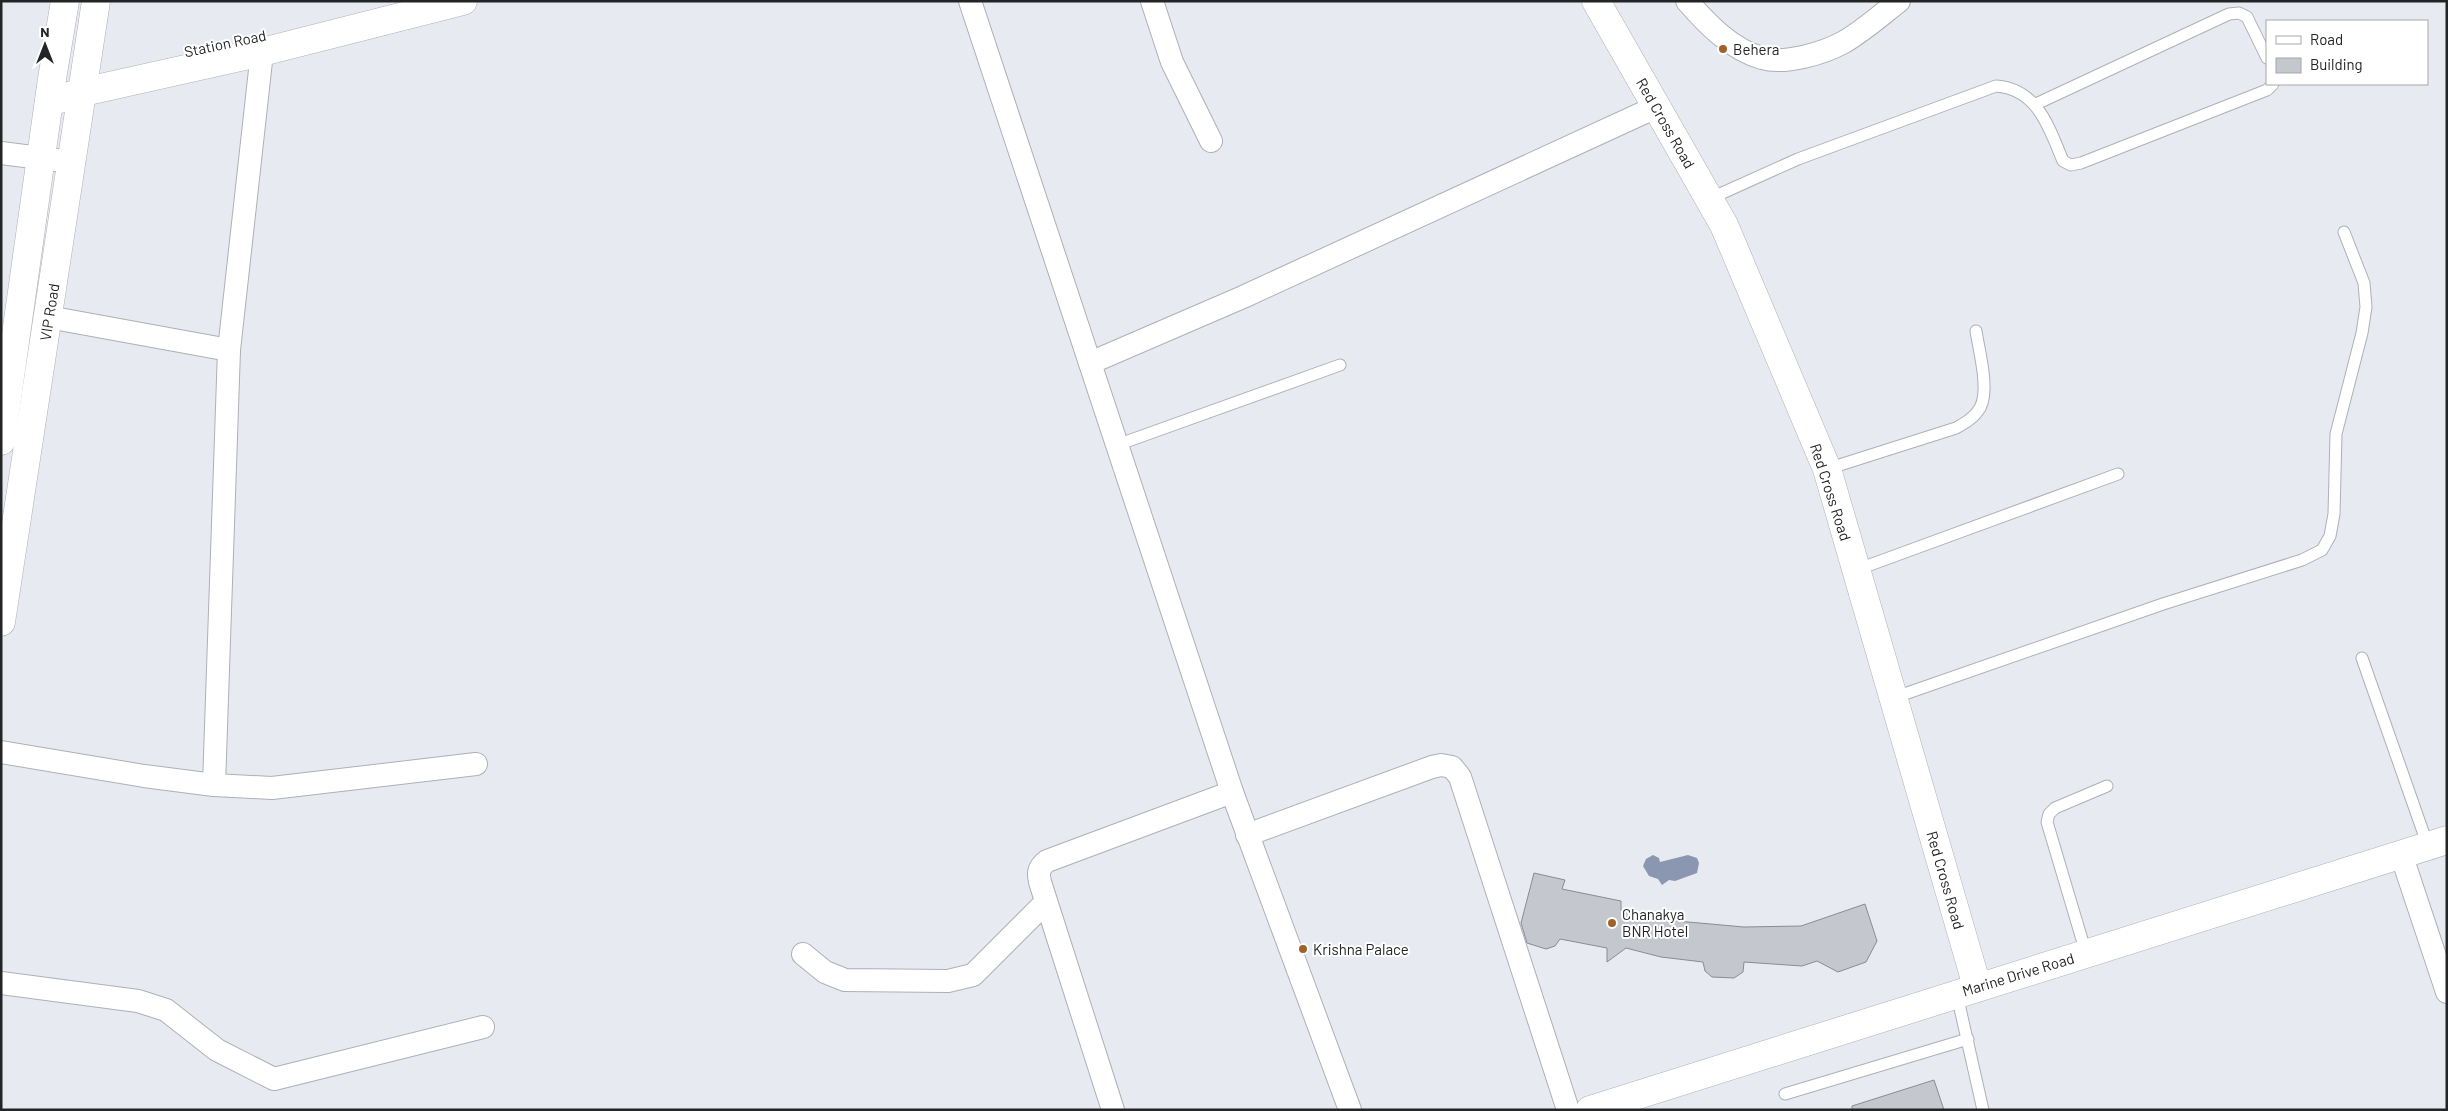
<svg xmlns="http://www.w3.org/2000/svg" width="2448" height="1111" viewBox="0 0 2448 1111" font-family="Barlow,sans-serif">
<style>
.water{fill:#8b96b1}
.building{fill:#c5c7ce;stroke:#898c92}
.lines{fill:none;stroke-linecap:round;stroke-linejoin:round}
.lane-casing{stroke:#adb0b7;stroke-width:13}
.street-casing{stroke:#adb0b7;stroke-width:24}
.secondary-casing{stroke:#adb0b7;stroke-width:29}
.primary-casing{stroke:#adb0b7;stroke-width:29}
.highway-casing{stroke:#adb0b7;stroke-width:29}
.lane{stroke:#fff;stroke-width:11}
.street{stroke:#fff;stroke-width:22}
.secondary{stroke:#fff;stroke-width:28}
.primary{stroke:#fff;stroke-width:28}
.highway{stroke:#fff;stroke-width:28}
.poi-dot{fill:#a16229;stroke:#fff;stroke-width:2}
.labels{text-anchor:middle;dominant-baseline:central;stroke-width:4;stroke-linejoin:round;paint-order:stroke}
.street-label{font-size:15px;fill:#232426;stroke:#fff}
.poi-label{font-size:15px;fill:#232426;stroke:#fff;text-anchor:start}
</style>
<rect width="100%" height="100%" fill="#e7eaf1"/>
<path class="water" d="M1653,855L1659,858L1660,862L1688,855L1697,858L1699,863L1697,873L1675,881L1669,880L1662,885L1658,879L1649,876L1643,866L1646,859Z"/>
<g class="building">
<path d="M1534,873L1565,880L1562,889L1621,901V910L1666,920L1744,927L1801,926L1865,904L1877,941L1866,962L1838,972L1817,961L1802,966L1744,962L1743,972L1734,978L1712,977L1705,971L1703,962L1661,957L1626,948L1607,962V948L1560,939L1555,946L1546,949L1527,943L1521,923Z"/>
<path d="M1934,1080L1944,1110H1852V1106Z"/>
</g>
<g class="lines">
<g class="lane-casing">
<g id="lane">
<path d="M2036,104L2229,14L2239,13L2247,17L2267,58"/>
<path d="M1709,199L1798,159L1996,86C2038,89 2049,128 2063,161L2071,165L2081,163L2267,90L2273,84"/>
<path d="M1117,445L1340,365"/>
<path d="M1827,469L1956,428C1965,423 1974,418 1980,408C1990,390 1979,351 1976,331"/>
<path d="M1856,570L2118,474"/>
<path d="M2362,658L2428,846"/>
<path d="M1893,698L2163,604L2302,560L2322,550L2330,536L2334,514L2336,434L2362,333L2366,307L2364,283L2344,232"/>
<path d="M2086,953L2047,822L2049,814L2055,808L2107,786"/>
<path d="M1957,995L1983,1110"/>
<path d="M1785,1094L1968,1039"/>
</g>
</g>
<g class="street-casing">
<g id="street">
<path d="M970,1L1232,792L1350,1110"/>
<path d="M1152,1L1172,62L1211,141"/>
<path d="M1687,1C1707,24 1732,50 1762,58C1785,65 1824,53 1844,42C1863,31 1881,15 1899,1"/>
<path d="M1,153L72,162"/>
<path d="M48,317L229,350"/>
<path d="M1090,363L1243,297L1656,107"/>
<path d="M1,752L144,776L214,785L272,788L476,764"/>
<path d="M214,785L229,350L262,52"/>
<path d="M1247,835L1432,767L1441,765L1452,767L1460,777L1568,1110"/>
<path d="M2401,854L2447,992"/>
<path d="M803,954L825,972L845,980L948,981L973,975L1046,902"/>
<path d="M1,983L138,1001L166,1010L217,1050L274,1079L483,1027"/>
<path d="M1113,1110L1040,882C1038,873 1038,868 1047,861L1232,792"/>
</g>
</g>
<g class="secondary-casing">
<g id="secondary">
<path d="M1596,1L1724,225L1827,469L1977,986"/>
<path d="M49,102L83,92L262,52L463,1"/>
</g>
</g>
<g class="primary-casing">
<g id="primary">
<path d="M1,441L52,79L65,1"/>
<path d="M1,622L96,1"/>
</g>
</g>
<g class="highway-casing">
<path id="highway" d="M1590,1110L2447,840"/>
</g>
<use href="#lane" class="lane"/>
<use href="#street" class="street"/>
<use href="#secondary" class="secondary"/>
<use href="#primary" class="primary"/>
<use href="#highway" class="highway"/>
</g>
<g class="poi-dot">
<circle cx="1723" cy="49" r="5"/>
<circle cx="1612" cy="923" r="5"/>
<circle cx="1303" cy="949" r="5"/>
</g>
<g class="labels">
<g class="street-label">
<text transform="translate(225 43) rotate(-12)">Station Road</text>
<text transform="translate(1666 123) rotate(60)">Red Cross Road</text>
<text transform="translate(49 312) rotate(-81)">VIP Road</text>
<text transform="translate(1831 492) rotate(72)">Red Cross Road</text>
<text transform="translate(1946 880) rotate(74)">Red Cross Road</text>
<text transform="translate(2018 974) rotate(-17)">Marine Drive Road</text>
</g>
<g class="poi-label">
<text x="1733" y="49">Behera</text>
<text x="1622" y="914">Chanakya<tspan x="1622" dy="17">BNR Hotel</tspan></text>
<text x="1313" y="949">Krishna Palace</text>
</g>
</g>
<rect width="2448" height="1111" fill="none" stroke="#232426" stroke-width="5"/>
<rect x="2266" y="20" width="162" height="65" fill="#ffffff" stroke="#a7a7a8"/>
<rect x="2276" y="36" width="25" height="8" fill="#ffffff" stroke="#a7a7a8"/>
<text x="2310" y="45" font-size="15" fill="#232426">Road</text>
<rect x="2276" y="58" width="25" height="15" fill="#c5c7ce" stroke="#a7a7a8"/>
<text x="2310" y="70" font-size="15" fill="#232426">Building</text>
<g transform="translate(45 45)" stroke="#ffffff" stroke-width="4" paint-order="stroke">
<path d="M0-4L9 19L0 12L-9 19Z" fill="#232426"/>
<text y="-8" font-size="14" font-weight="bold" text-anchor="middle" fill="#232426">N</text>
</g>
</svg>
